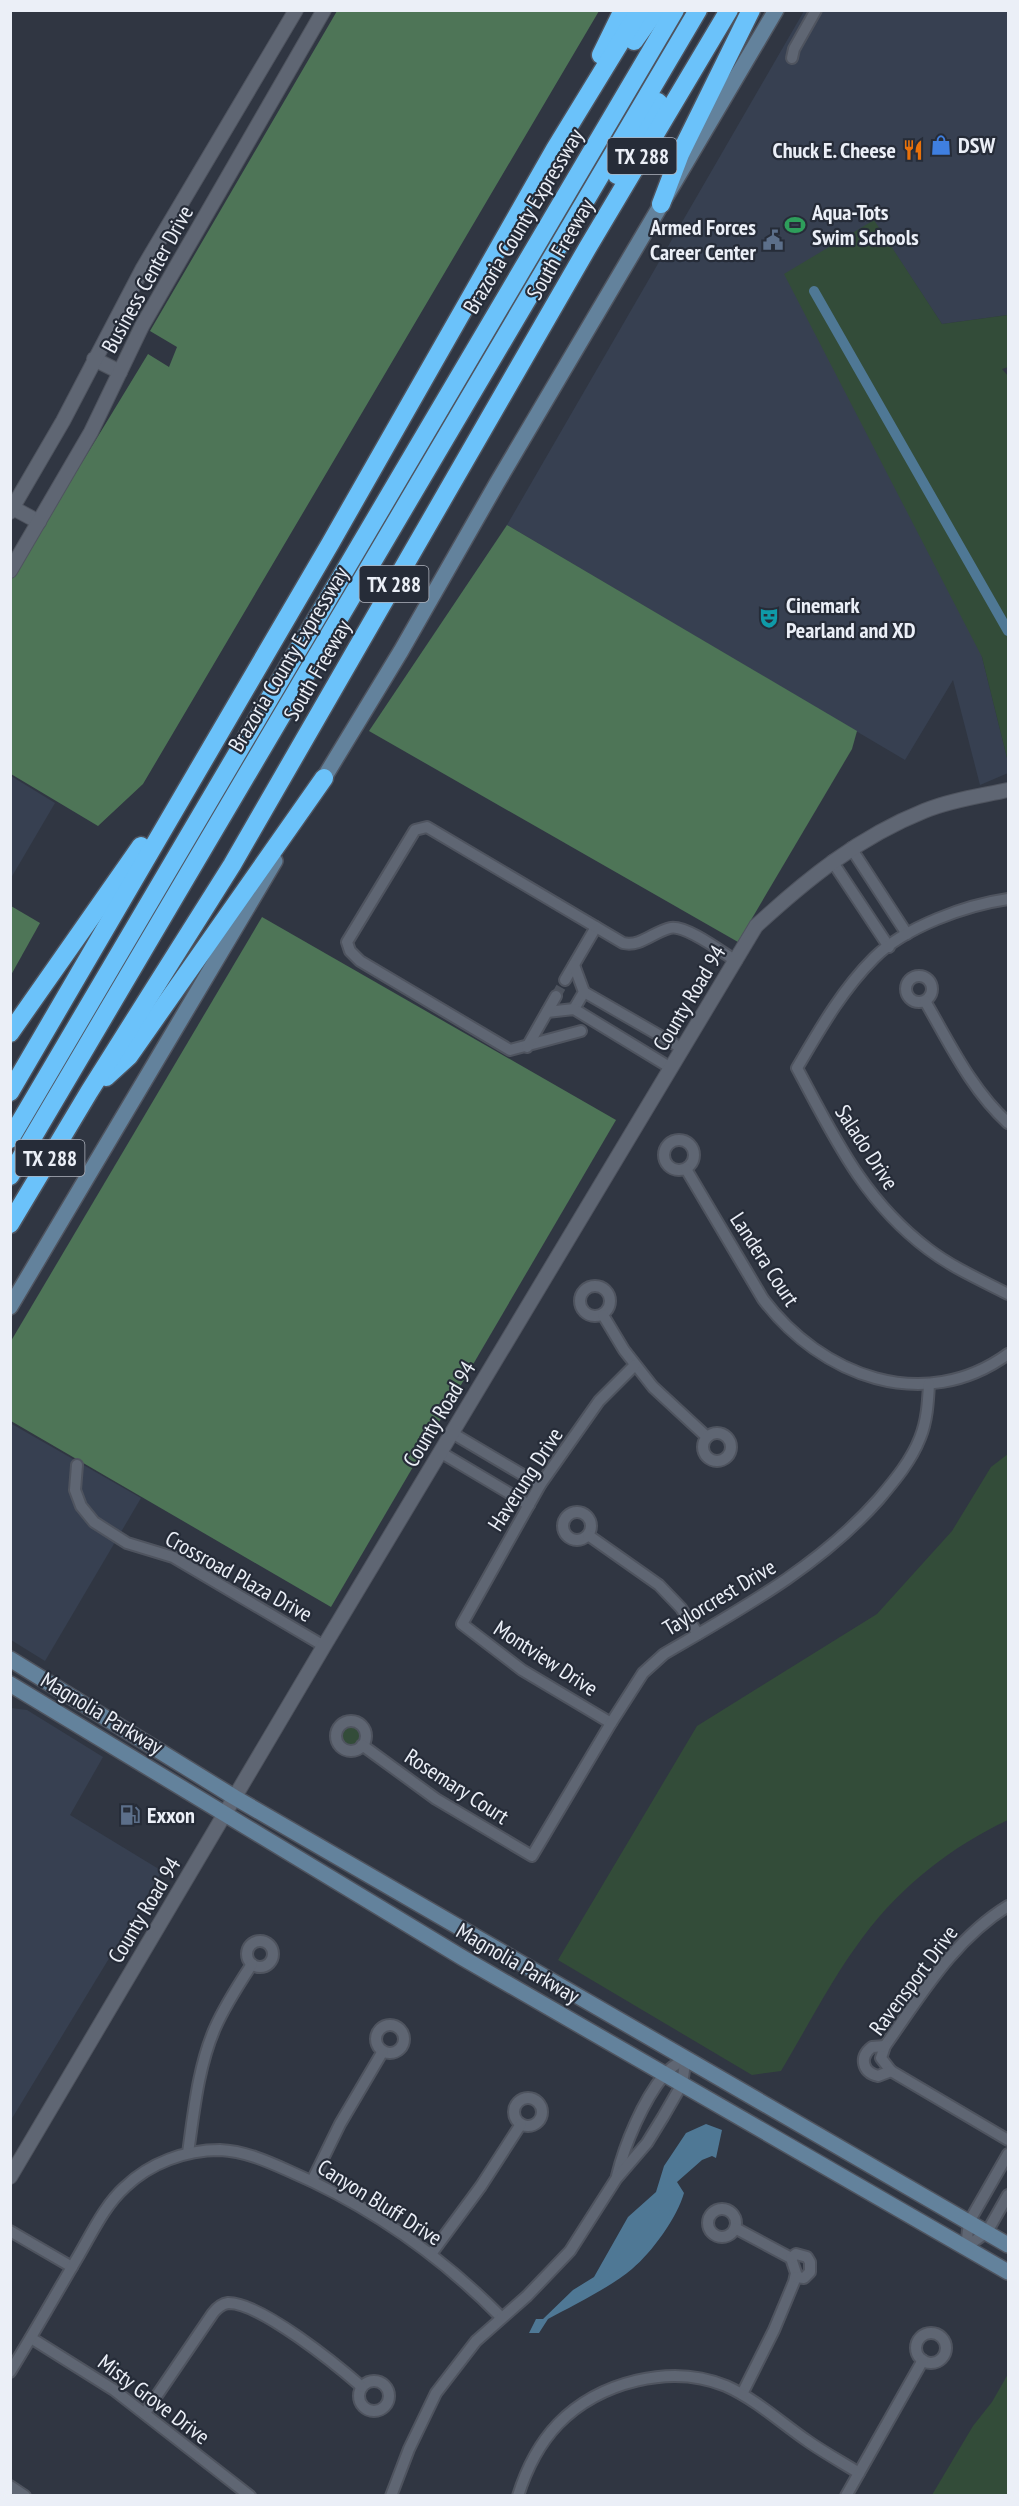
<svg xmlns="http://www.w3.org/2000/svg" width="1019" height="2506" viewBox="0 0 1019 2506" font-family="'PT Sans Narrow',sans-serif">
<style>
.built{fill:#374051}
.green{fill:#334c39}
.forest{fill:#4e7557}
.water{fill:#4f7895}
.lines{fill:none;stroke-linecap:round;stroke-linejoin:round}
.canal{stroke:#4f7895;stroke-width:10}
.minor-tunnel{stroke:#4c525d;stroke-width:10;stroke-dasharray:10 5;stroke-linecap:butt}
.minor-casing{stroke:#4f545f;stroke-width:14}
.tertiary-casing{stroke:#4f545f;stroke-width:16}
.secondary-casing{stroke:#4f545f;stroke-width:18}
.motorway-casing{stroke:#4f545f;stroke-width:21}
.minor{stroke:#5f6673;stroke-width:10}
.tertiary{stroke:#5f6673;stroke-width:14}
.secondary{stroke:#63829c;stroke-width:15}
.motorway{stroke:#6bc2fa;stroke-width:18}
.labels{text-anchor:middle;dominant-baseline:central;stroke-width:4.5;stroke-linejoin:round;paint-order:stroke}
.shield{fill:#262c38;stroke:#b0b4be;stroke-width:1.5}
.shield-label{font-size:21px;font-weight:bold;fill:#ebeff7}
.poi-label{font-size:22px;font-weight:bold;fill:#ebeff7;stroke:#262c38;text-anchor:start}
.street-label{font-size:22px;fill:#ebeff7;stroke:#262c38}
</style>
<rect width="100%" height="100%" fill="#303642"/>
<g class="built">
<path d="M804,11H1008V315L942,324L874,221L1008,762V773L980,785L953,680L905,760L507,525Z"/>
<path d="M11,776L55,803L11,878Z"/>
<path d="M10,1423L141,1498L45,1661L11,1640Z"/>
<path d="M11,1708L27,1710L103,1757L70,1815L162,1871L11,2120Z"/>
</g>
<g class="green">
<path d="M874,220L942,324L1008,315V367L1002,369L1008,376V762L982,657L784,274Z"/>
<path d="M1008,1454V1820C952,1846 900,1887 863,1937C832,1978 808,2026 781,2071L752,2075L558,1960L697,1726L877,1614L952,1531L991,1467Z"/>
<circle cx="350" cy="1735" r="13"/>
<path d="M1008,2374V2495H932L973,2426L992,2402Z"/>
</g>
<g class="forest">
<path d="M337,11H599L143,784L98,826L11,774L10,581L148,354L169,367L177,347L150,331Z"/>
<path d="M507,525L857,731L852,749L738,942L369,731Z"/>
<path d="M11,906L40,923L11,975Z"/>
<path d="M262,917L616,1120L331,1607L11,1421V1341Z"/>
</g>
<path class="water" d="M706,2124L722,2130L716,2158L712,2156L702,2160L677,2182L684,2193C677,2218 652,2252 632,2269C611,2287 572,2306 548,2319L539,2333H529L536,2319H543L573,2290L594,2277L628,2217L656,2192L664,2166L686,2133Z"/>
<g class="lines">
<path class="canal" d="M814,291L1008,631"/>
<path class="minor-tunnel" d="M556,996L565,980"/>
<g class="minor-casing">
<g id="minor">
<path d="M792,58L794,49L816,10"/>
<path d="M851,848L907,934"/>
<path d="M832,861L889,947"/>
<path d="M1008,899C966,905 905,927 874,958C842,990 820,1029 797,1068C834,1137 863,1200 928,1249C953,1268 981,1280 1008,1294"/>
<circle cx="919" cy="989" r="13"/>
<path d="M565,980L596,927"/>
<path d="M584,992L683,1049"/>
<path d="M925,1001C950,1044 971,1089 1008,1123"/>
<path d="M574,1009L584,992L574,965"/>
<path d="M547,1012L574,1009L671,1068"/>
<path d="M581,1031L510,1050L360,961L350,951L347,942L415,830L427,827L623,943C641,947 653,932 670,928C685,924 722,952 736,961"/>
<path d="M527,1047L556,996"/>
<circle cx="679" cy="1155" r="15"/>
<path d="M686,1169L763,1299C821,1376 924,1415 1008,1354"/>
<circle cx="595" cy="1301" r="15"/>
<path d="M603,1315L624,1350L653,1387L707,1437"/>
<path d="M452,1433L540,1485"/>
<circle cx="717" cy="1447" r="14"/>
<path d="M440,1452L529,1505"/>
<path d="M77,1465L75,1490L81,1506L94,1522L127,1543L173,1557L324,1646"/>
<circle cx="577" cy="1526" r="14"/>
<path d="M588,1535L659,1585L681,1608L698,1634"/>
<circle cx="351" cy="1736" r="15"/>
<path d="M611,1723L522,1670L462,1624L540,1485L599,1401L635,1365"/>
<path d="M362,1745L436,1799L532,1856L611,1723L643,1673L664,1654C741,1609 820,1566 879,1499C895,1480 911,1461 920,1438C927,1421 928,1403 929,1384"/>
<path d="M1008,1906C954,1939 921,1995 885,2046L881,2058L891,2071L1008,2140"/>
<circle cx="260" cy="1954" r="13"/>
<circle cx="390" cy="2039" r="14"/>
<path d="M885,2046L872,2047C859,2057 862,2072 878,2076L891,2071"/>
<circle cx="528" cy="2112" r="14"/>
<path d="M188,2153C194,2111 198,2067 215,2028C225,2005 239,1984 252,1964"/>
<path d="M617,2176C625,2143 643,2101 664,2075C669,2068 679,2063 686,2057"/>
<path d="M312,2181L340,2124L383,2051"/>
<circle cx="722" cy="2223" r="14"/>
<path d="M735,2228L791,2258L796,2273L794,2282L774,2330L742,2394"/>
<path d="M10,2231L72,2267"/>
<path d="M966,2247L969,2222L1008,2154"/>
<path d="M966,2247L987,2232L1008,2195"/>
<path d="M431,2254L481,2186L521,2124"/>
<path d="M791,2258L796,2254L807,2257L810,2262V2272L804,2278L796,2277"/>
<circle cx="931" cy="2348" r="15"/>
<path d="M31,2338L114,2390L250,2496"/>
<path d="M10,2372C34,2333 56,2294 79,2255C93,2231 105,2205 125,2187C150,2163 185,2150 220,2150C244,2151 267,2161 289,2171C368,2205 441,2256 501,2317"/>
<circle cx="374" cy="2396" r="15"/>
<path d="M145,2413L213,2313C217,2308 221,2304 228,2303C260,2302 338,2366 362,2387"/>
<path d="M10,2486L25,2496"/>
<path d="M391,2496L409,2449L436,2393L476,2341L527,2296L570,2251L616,2179L647,2143L663,2117L682,2084L686,2057"/>
<path d="M518,2496C526,2470 539,2444 558,2424C599,2382 671,2363 726,2386C757,2400 781,2423 809,2442C825,2453 843,2463 859,2473"/>
<path d="M846,2496L923,2360"/>
</g>
</g>
<g class="tertiary-casing">
<g id="tertiary">
<path d="M94,359L120,372"/>
<path d="M13,508L39,522"/>
<path d="M10,512L63,421L143,268L296,10"/>
<path d="M10,571L91,432L142,326L324,10"/>
<path d="M10,2177L324,1646L756,926C807,879 859,837 924,811C950,800 981,796 1008,790"/>
</g>
</g>
<g class="secondary-casing">
<g id="secondary">
<path d="M319,786L401,651L497,483L776,10"/>
<path d="M10,1307L275,861"/>
<path d="M10,1659L234,1797L1008,2245"/>
<path d="M10,1684L463,1958L1008,2272"/>
</g>
</g>
<g class="motorway-casing">
<g id="motorway">
<path d="M634,41L656,10"/>
<path d="M601,55L623,10"/>
<path d="M617,175L658,102"/>
<path d="M661,204L680,154L751,10"/>
<path d="M10,1033L141,846"/>
<path d="M106,1077L129,1056L324,778"/>
<path d="M10,1092L330,544L555,149L640,10"/>
<path d="M10,1139L675,10"/>
<path d="M10,1176L698,10"/>
<path d="M10,1224L89,1092L232,865L588,247L729,10"/>
</g>
</g>
<use href="#minor" class="minor"/>
<use href="#tertiary" class="tertiary"/>
<use href="#secondary" class="secondary"/>
<use href="#motorway" class="motorway"/>
</g>
<defs>
<g id="shop-bare" transform="scale(1.62)"><path d="M-5-2.5h2.3a2.7 3.5 0 0 1 5.4 0H5L5.5 6h-11ZM-1.5-2.5h3a1.5 2.3 0 0 0-3 0Z" fill="#3f7fe0" stroke="#262c38" stroke-width="2.5" paint-order="stroke"/></g>
<g id="restaurant-bare" transform="scale(1.62)"><path d="M-5-6h1v4h1v-4h1v4h1v-4h1v5L-1.5 .5V6h-2V.5L-5-1ZM5-6V6H3V1.5H1.5Q1.5-4 5-6Z" fill="#e8710a" stroke="#262c38" stroke-width="2.5" paint-order="stroke"/></g>
<g id="stadium-bare" transform="scale(1.62)"><path d="M0-5a6.5 5 0 1 0 0 10a6.5 5 0 1 0 0-10ZM-3.5-1.8h7v3.6h-7Z" fill="#2e9e5b" stroke="#262c38" stroke-width="2.5" paint-order="stroke"/></g>
<g id="civic-bare" transform="scale(1.62)"><path d="M-.6-6.5H3V-4.5H.6V-3L4-1V1h2V6H-6V1h2V-1L-.6-3ZM-1.2 2.5V6h2.4V2.5Z" fill="#5c6f8a" stroke="#262c38" stroke-width="2.5" paint-order="stroke"/></g>
<g id="theatre-bare" transform="scale(1.62)"><path d="M-5-5.5Q0-4 5-5.5V0Q5 5 0 6Q-5 5-5 0ZM-3.3-2.5H-1v1.5H-3.3ZM1-2.5H3.3v1.5H1ZM-2.8 1Q0 5.5 2.8 1Z" fill="#0f9aa8" stroke="#262c38" stroke-width="2.5" paint-order="stroke"/></g>
<g id="fuel-bare" transform="scale(1.62)"><path d="M-5.5-6h7V0h2V4h1.3V-2.5L3-4.5l.8-.8L6-3V5H2.5V1h-1V6h-7ZM-4.2-4.7v3.2H.2V-4.7Z" fill="#5c6f8a" stroke="#262c38" stroke-width="2.5" paint-order="stroke"/></g>
</defs>
<g fill-rule="evenodd">
<use href="#shop-bare" x="941" y="145"/>
<use href="#restaurant-bare" x="913" y="150"/>
<use href="#stadium-bare" x="795" y="225"/>
<use href="#civic-bare" x="773" y="240"/>
<use href="#theatre-bare" x="769" y="618"/>
<use href="#fuel-bare" x="130" y="1815"/>
</g>
<g class="labels">
<g class="shield">
<rect x="607.5" y="138" width="69" height="36" rx="4.5"/>
<rect x="359.5" y="566" width="69" height="36" rx="4.5"/>
<rect x="15.5" y="1140" width="69" height="36" rx="4.5"/>
</g>
<g class="shield-label">
<text x="642" y="156">TX 288</text>
<text x="394" y="584">TX 288</text>
<text x="50" y="1158">TX 288</text>
</g>
<g class="poi-label">
<text x="958" y="145">DSW</text>
<text x="896" y="150" text-anchor="end">Chuck E. Cheese</text>
<text x="812" y="212">Aqua-Tots<tspan x="812" dy="25">Swim Schools</tspan></text>
<text x="756" y="227" text-anchor="end">Armed Forces<tspan x="756" dy="25">Career Center</tspan></text>
<text x="786" y="605">Cinemark<tspan x="786" dy="25">Pearland and XD</tspan></text>
<text x="147" y="1815">Exxon</text>
</g>
<g class="street-label">
<text transform="translate(523 221) rotate(-59)">Brazoria County Expressway</text>
<text transform="translate(560 249) rotate(-60)">South Freeway</text>
<text transform="translate(147 279) rotate(-61)">Business Center Drive</text>
<text transform="translate(288 659) rotate(-59)">Brazoria County Expressway</text>
<text transform="translate(317 670) rotate(-60)">South Freeway</text>
<text transform="translate(689 998) rotate(-59)">County Road 94</text>
<text transform="translate(867 1147) rotate(57)">Salado Drive</text>
<text transform="translate(765 1259) rotate(57)">Landera Court</text>
<text transform="translate(439 1414) rotate(-59)">County Road 94</text>
<text transform="translate(525 1479) rotate(-57)">Haverung Drive</text>
<text transform="translate(239 1576) rotate(29)">Crossroad Plaza Drive</text>
<text transform="translate(719 1597) rotate(-31)">Taylorcrest Drive</text>
<text transform="translate(546 1658) rotate(33)">Montview Drive</text>
<text transform="translate(102 1713) rotate(31)">Magnolia Parkway</text>
<text transform="translate(457 1786) rotate(33)">Rosemary Court</text>
<text transform="translate(144 1910) rotate(-59)">County Road 94</text>
<text transform="translate(518 1963) rotate(30)">Magnolia Parkway</text>
<text transform="translate(913 1980) rotate(-53)">Ravensport Drive</text>
<text transform="translate(380 2202) rotate(32)">Canyon Bluff Drive</text>
<text transform="translate(154 2399) rotate(37)">Misty Grove Drive</text>
</g>
</g>
<rect width="1019" height="2506" fill="none" stroke="#ebeff7" stroke-width="24"/>
</svg>
